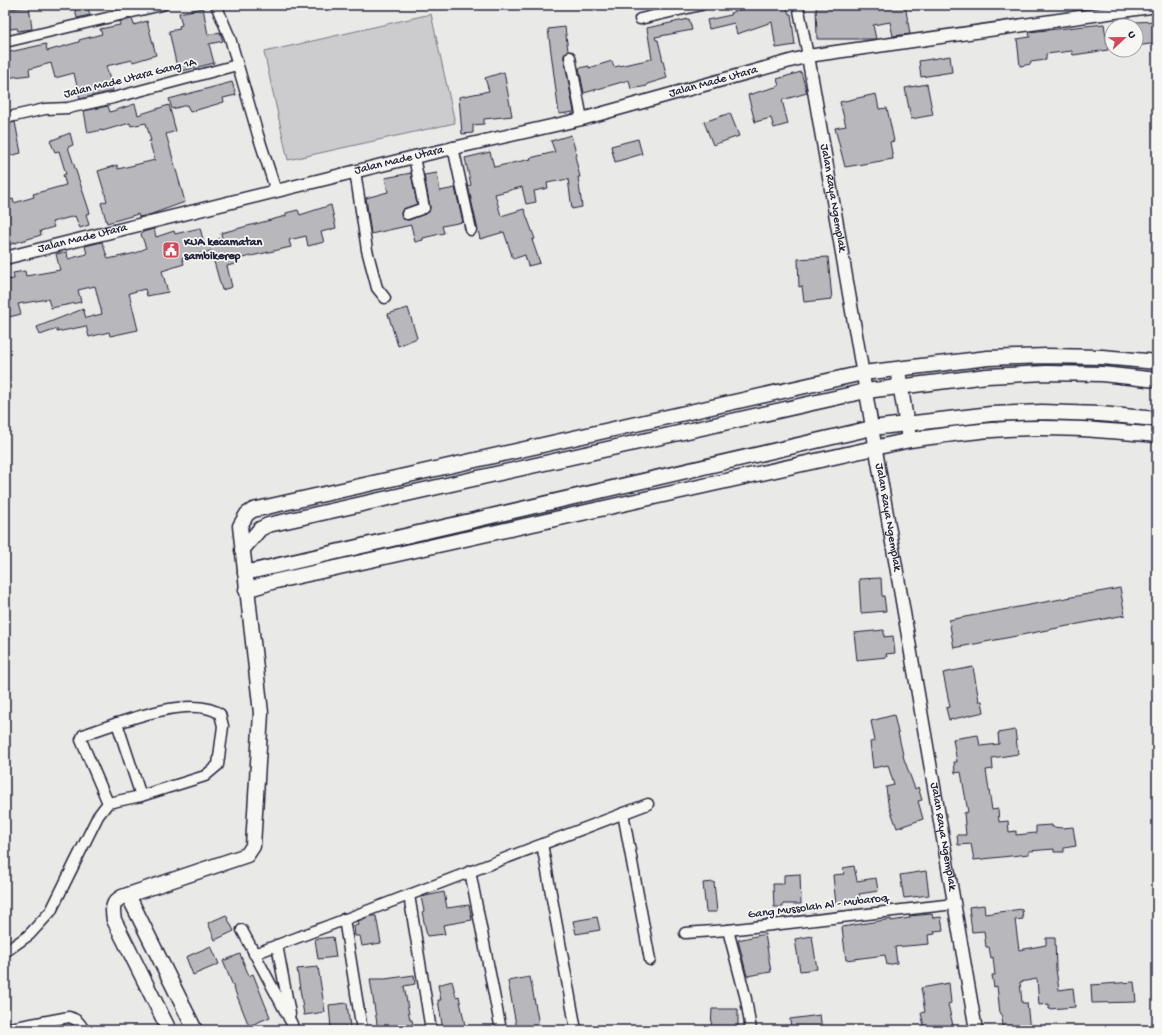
<svg xmlns="http://www.w3.org/2000/svg" width="1162" height="1035" viewBox="0 0 1162 1035" font-family="'Gochi Hand',sans-serif">
<style>
.green{fill:#ccccce;stroke:#777784}
.building{fill:#b8b8bc;stroke:#22223b}
.lines{fill:none;stroke-linecap:round;stroke-linejoin:round}
.minor-casing{stroke:#22223b;stroke-width:13}
.tertiary-casing{stroke:#22223b;stroke-width:15}
.secondary-casing{stroke:#22223b;stroke-width:17}
.minor{stroke:#f6f6f2;stroke-width:10}
.tertiary{stroke:#f6f6f2;stroke-width:12}
.secondary{stroke:#f6f6f2;stroke-width:14}
.labels{text-anchor:middle;dominant-baseline:central;stroke-width:3.5;stroke-linejoin:round;paint-order:stroke}
.street-label{font-size:12px;fill:#22223b;stroke:#f6f6f2}
.poi-label{font-size:12px;font-weight:bold;fill:#22223b;stroke:#f6f6f2;text-anchor:start}
</style>
<rect width="100%" height="100%" fill="#e9e9e7"/>
<filter id="ink" filterUnits="userSpaceOnUse"><feTurbulence type="fractalNoise" baseFrequency=".025" numOctaves="2"/><feDisplacementMap in="SourceGraphic" scale="8" xChannelSelector="R" yChannelSelector="G"/><feConvolveMatrix kernelMatrix="1 2 1 2 8 2 1 2 1" color-interpolation-filters="sRGB"/></filter>
<g filter="url(#ink)">
<path class="green" d="M431,14L455,123L288,160L264,52Z"/>
<g class="building">
<path d="M74,5H87L90,15L77,18Z"/>
<path d="M754,5H786L789,14H791L795,45L776,48L772,22L737,34L734,23L709,29L707,20L731,15L730,13Z"/>
<path d="M816,5H861V7L905,5L910,34L893,36L890,22L873,25L876,39H817Z"/>
<path d="M29,6L32,29L18,31L17,28L5,30V10Z"/>
<path d="M203,8L208,35L220,32L223,41L209,44L214,63L178,72L169,31L180,29L179,26L182,25L179,13Z"/>
<path d="M132,19L134,25L147,21L156,55L133,62L132,60L106,66L113,91L80,99L74,73L55,78L51,63L29,69L30,75L5,78V53L46,44L47,51L79,42V40L102,34L100,29L120,25L119,22Z"/>
<path d="M689,19L692,30L655,37L656,40H658L667,78L647,84V86L631,89L629,80L584,93L579,68L589,66V68L612,61L614,67L652,59L647,28Z"/>
<path d="M1156,21L1157,43L1136,46V22Z"/>
<path d="M1104,24L1108,50L1073,55L1072,51L1046,54V60L1030,62L1031,64L1020,66L1017,39L1030,37L1029,32Z"/>
<path d="M565,27L568,51L564,55V58L574,112L559,114L548,29Z"/>
<path d="M950,56L952,72L921,77L919,61Z"/>
<path d="M504,72L512,116L484,119V124L473,125V133L462,134L459,97L489,91L485,78Z"/>
<path d="M801,72L807,93L782,100L788,124L774,128L771,118L755,122L748,95L779,86L777,79Z"/>
<path d="M232,82L236,95L223,98L224,102L190,112L187,105L172,109L169,99Z"/>
<path d="M927,84L933,115L911,119L905,88Z"/>
<path d="M876,94L879,109L887,108L894,141L890,142L893,159L845,167L835,128L846,126L840,102Z"/>
<path d="M135,104L138,115L169,105L176,131L166,134L185,202L149,215L139,217L138,214L107,223L101,203L107,201L98,171L117,165L118,169L155,160L149,141H151L146,123L131,126L130,123L102,131V130L88,133L84,111L108,106L110,112Z"/>
<path d="M730,113L739,136L713,145L704,122Z"/>
<path d="M15,122L21,153L5,157V125Z"/>
<path d="M70,133L73,145L68,147L90,213L86,214L89,225L80,228L75,216L52,222L54,227L40,231L41,235L8,245L7,240H5V201L13,199L14,203L34,197L33,194L66,185L63,175L66,174L59,151L55,152L50,141Z"/>
<path d="M571,135L577,156H575L580,177H578L582,207L572,209L568,179L547,183L548,188L534,191L536,202L526,204L522,187L495,194L501,216L524,209L535,239L532,240L540,263L528,266L525,255L513,259L504,232L480,239L468,186L471,185L465,158L490,152L494,167L531,159L530,158L555,152L551,141Z"/>
<path d="M638,139L642,154L615,162L611,146Z"/>
<path d="M411,173L417,204L402,210L401,213L403,219L409,220L429,212L430,207L424,175L437,173L440,191L455,188L463,222L442,226L444,233L423,238V240L415,242L411,225L371,234L366,198L388,192L385,178Z"/>
<path d="M331,205L336,228L321,232L324,242L308,246L306,236L289,240L291,247L238,259L239,263L227,266L232,287L222,290L211,251L182,258L184,264L162,271L168,292L147,296L145,289L129,293L138,330L110,336L109,332L89,337L86,326L57,332V329L40,335L37,327L83,309L86,318L102,314L95,286L78,290L81,302L51,308L48,299L18,304L21,314L5,318V280L14,279L13,273L25,271L26,276L60,270L56,254L67,252L68,259L87,254L85,246L102,242L108,259L136,253L146,248L141,234L143,232L154,229L156,237L174,231L175,234L200,228L204,243L222,238L221,233L286,216V213L298,210L300,215Z"/>
<path d="M828,257L832,299L804,302L802,286L799,287L798,259Z"/>
<path d="M408,308L417,338L398,346L388,314Z"/>
<path d="M881,578L882,596H884L886,611L861,613L859,579Z"/>
<path d="M1120,588L1125,615L954,648L949,620Z"/>
<path d="M884,630V637L893,636L895,653L886,654L887,657L857,660L854,633Z"/>
<path d="M973,667L979,701H982L984,712L949,720L946,708L950,707L943,673Z"/>
<path d="M894,715L904,759L915,789L918,787L922,800L918,801L923,819L897,828L888,803L886,787L894,785L888,765L873,768L870,742L875,741L871,721Z"/>
<path d="M1015,730L1018,754L992,758L993,769L986,770L992,810L998,809L999,822L1008,821L1009,832L1016,831V835L1036,833V826L1052,825V827L1063,828L1073,827L1076,846L1064,848V852H1054V849L1029,851V854L974,860L971,844L958,845L957,835H966L964,813L968,812L961,772L955,773L954,762H957L953,739L978,735L980,746L999,744L998,733Z"/>
<path d="M854,866L857,881L876,878L878,891L859,894L860,900L836,905L833,875L844,874L843,868Z"/>
<path d="M926,871L929,895L904,898L900,875Z"/>
<path d="M800,874L801,904H783V907H774L773,884H784V875Z"/>
<path d="M714,882L717,912H706L703,883Z"/>
<path d="M444,892L447,908L469,905L472,920L443,925L445,934L427,936L422,912L424,911L421,897Z"/>
<path d="M984,905L985,914L1022,909L1023,919L1015,920L1019,950L1046,945V938H1055L1056,969L1059,990L1073,988L1075,1007L1049,1009V1004L1039,1005L1037,979L1020,982L1022,1003H1027L1030,1030H1004L1001,1013H1000L997,986L994,987L992,975H995L993,957L991,958L989,947H986L984,931L972,932L969,907Z"/>
<path d="M932,914L933,918L941,917L943,930L934,931L935,934L928,935L929,944L895,947L897,963L887,965L885,955L846,960L842,927L891,919V921L910,918L909,916Z"/>
<path d="M226,915L234,931L215,940L208,923Z"/>
<path d="M371,916H376L381,943L362,946L360,936H355L354,926L359,925L358,921Z"/>
<path d="M597,917L600,930L576,934L573,921Z"/>
<path d="M765,934L771,972L747,976L738,940Z"/>
<path d="M812,936L817,969L800,971L795,939Z"/>
<path d="M333,937L336,957L318,959L315,939Z"/>
<path d="M211,946L219,964L193,975L186,957Z"/>
<path d="M240,954L249,976L253,974L270,1017L249,1026L223,961Z"/>
<path d="M318,967L325,1012L304,1015L297,969Z"/>
<path d="M414,975L415,984L404,986L410,1020H412L414,1030H378L370,979H385Z"/>
<path d="M530,977L540,1030H517L508,981Z"/>
<path d="M452,981L456,997L459,996L465,1026L443,1030L438,1000H441L438,985Z"/>
<path d="M1134,982L1136,1002L1092,1003L1091,985Z"/>
<path d="M949,983L951,1003L948,1004L954,1030H925L921,1013L925,1012L921,988Z"/>
<path d="M347,1003L350,1027L331,1029L329,1005Z"/>
<path d="M712,1009H738V1030H711Z"/>
<path d="M820,1015L822,1030H791L790,1019Z"/>
</g>
<g class="lines">
<g class="minor-casing">
<g id="minor">
<path d="M216,5L230,38L258,135L276,191"/>
<path d="M798,5L808,56"/>
<path d="M640,19L701,5"/>
<path d="M5,42L162,5"/>
<path d="M570,57L582,119"/>
<path d="M5,118L45,109L68,108L113,98L237,65"/>
<path d="M453,147L471,230"/>
<path d="M355,171L367,250L377,288L385,298"/>
<path d="M407,214L424,208L414,157"/>
<path d="M117,723L141,796"/>
<path d="M623,813L650,960"/>
<path d="M542,844L576,1030"/>
<path d="M470,871L501,1030"/>
<path d="M409,895L431,1030"/>
<path d="M344,919L362,1030"/>
<path d="M242,930L292,1024"/>
<path d="M728,930L746,999L751,1030"/>
<path d="M685,933L728,930L954,904"/>
<path d="M277,945L290,1014"/>
<path d="M5,952L29,935L51,911L98,816L108,803L141,796L205,776L218,765L223,726L220,714C191,693 115,724 83,735L81,740L108,803"/>
<path d="M254,954L648,804"/>
<path d="M5,1029L69,1017C77,1019 80,1023 84,1030"/>
</g>
</g>
<g class="tertiary-casing">
<g id="tertiary">
<path id="s1" d="M808,56L976,1030"/>
<path id="s2" d="M5,258L414,157L582,119L808,56L1157,6"/>
</g>
</g>
<g class="secondary-casing">
<g id="secondary">
<path d="M899,377L908,432"/>
<path d="M242,550L260,529L268,525L866,391L987,376L1046,373L1102,374L1157,380"/>
<path d="M245,573L872,428L991,414L1042,412L1100,414L1157,419"/>
<path d="M246,590L272,582L910,440C937,436 965,432 992,430C1047,425 1102,430 1157,435"/>
<path d="M128,895L195,1030"/>
<path d="M169,1030L114,920C112,909 112,902 122,897L247,855L253,846L261,713L240,526L247,514L253,510L863,373L988,358L1046,356L1102,357L1157,362"/>
</g>
</g>
<use href="#minor" class="minor"/>
<use href="#tertiary" class="tertiary"/>
<use href="#secondary" class="secondary"/>
</g>
</g>
<defs>
<g id="civic-square" transform="scale(0.9)"><rect x="-9" y="-9" width="18" height="18" rx="4" fill="#d1495b" stroke="#f6f6f2"/><path d="M-.6-6.5H3V-4.5H.6V-3L4-1V1h2V6H-6V1h2V-1L-.6-3ZM-1.2 2.5V6h2.4V2.5Z" fill="#fff"/></g>
</defs>
<g fill-rule="evenodd">
<use href="#civic-square" x="171" y="250"/>
</g>
<g class="labels">
<g class="street-label">
<text transform="translate(130 79) rotate(-14)">Jalan Made Utara Gang 1A</text>
<text stroke="none"><textPath href="#s2" startOffset="730">Jalan Made Utara</textPath></text>
<text stroke="none"><textPath href="#s2" startOffset="406">Jalan Made Utara</textPath></text>
<text stroke="none"><textPath href="#s1" startOffset="144">Jalan Raya Ngemplak</textPath></text>
<text stroke="none"><textPath href="#s2" startOffset="80">Jalan Made Utara</textPath></text>
<text stroke="none"><textPath href="#s1" startOffset="468">Jalan Raya Ngemplak</textPath></text>
<text stroke="none"><textPath href="#s1" startOffset="792">Jalan Raya Ngemplak</textPath></text>
<text transform="translate(818 907) rotate(-7)">Gang Mussolah Al - Mubaroq</text>
</g>
<g class="poi-label">
<text x="184" y="243">KUA kecamatan<tspan x="184" dy="14">sambikerep</tspan></text>
</g>
</g>
<rect width="1162" height="1035" fill="none" stroke="#f6f6f2" stroke-width="20"/>
<rect x="10" y="10" width="1142" height="1015" fill="none" stroke="#22223b" stroke-width="1.5" filter="url(#ink)"/>
<g transform="translate(1124 38) rotate(68)"><circle r="19" fill="#f6f6f2" stroke="#a1a1a9"/>
<path d="M0-3L7 15L0 10L-7 15Z" fill="#d1495b"/>
<text y="-6" font-size="11" font-weight="bold" text-anchor="middle" fill="#22223b">U</text>
</g>
</svg>
